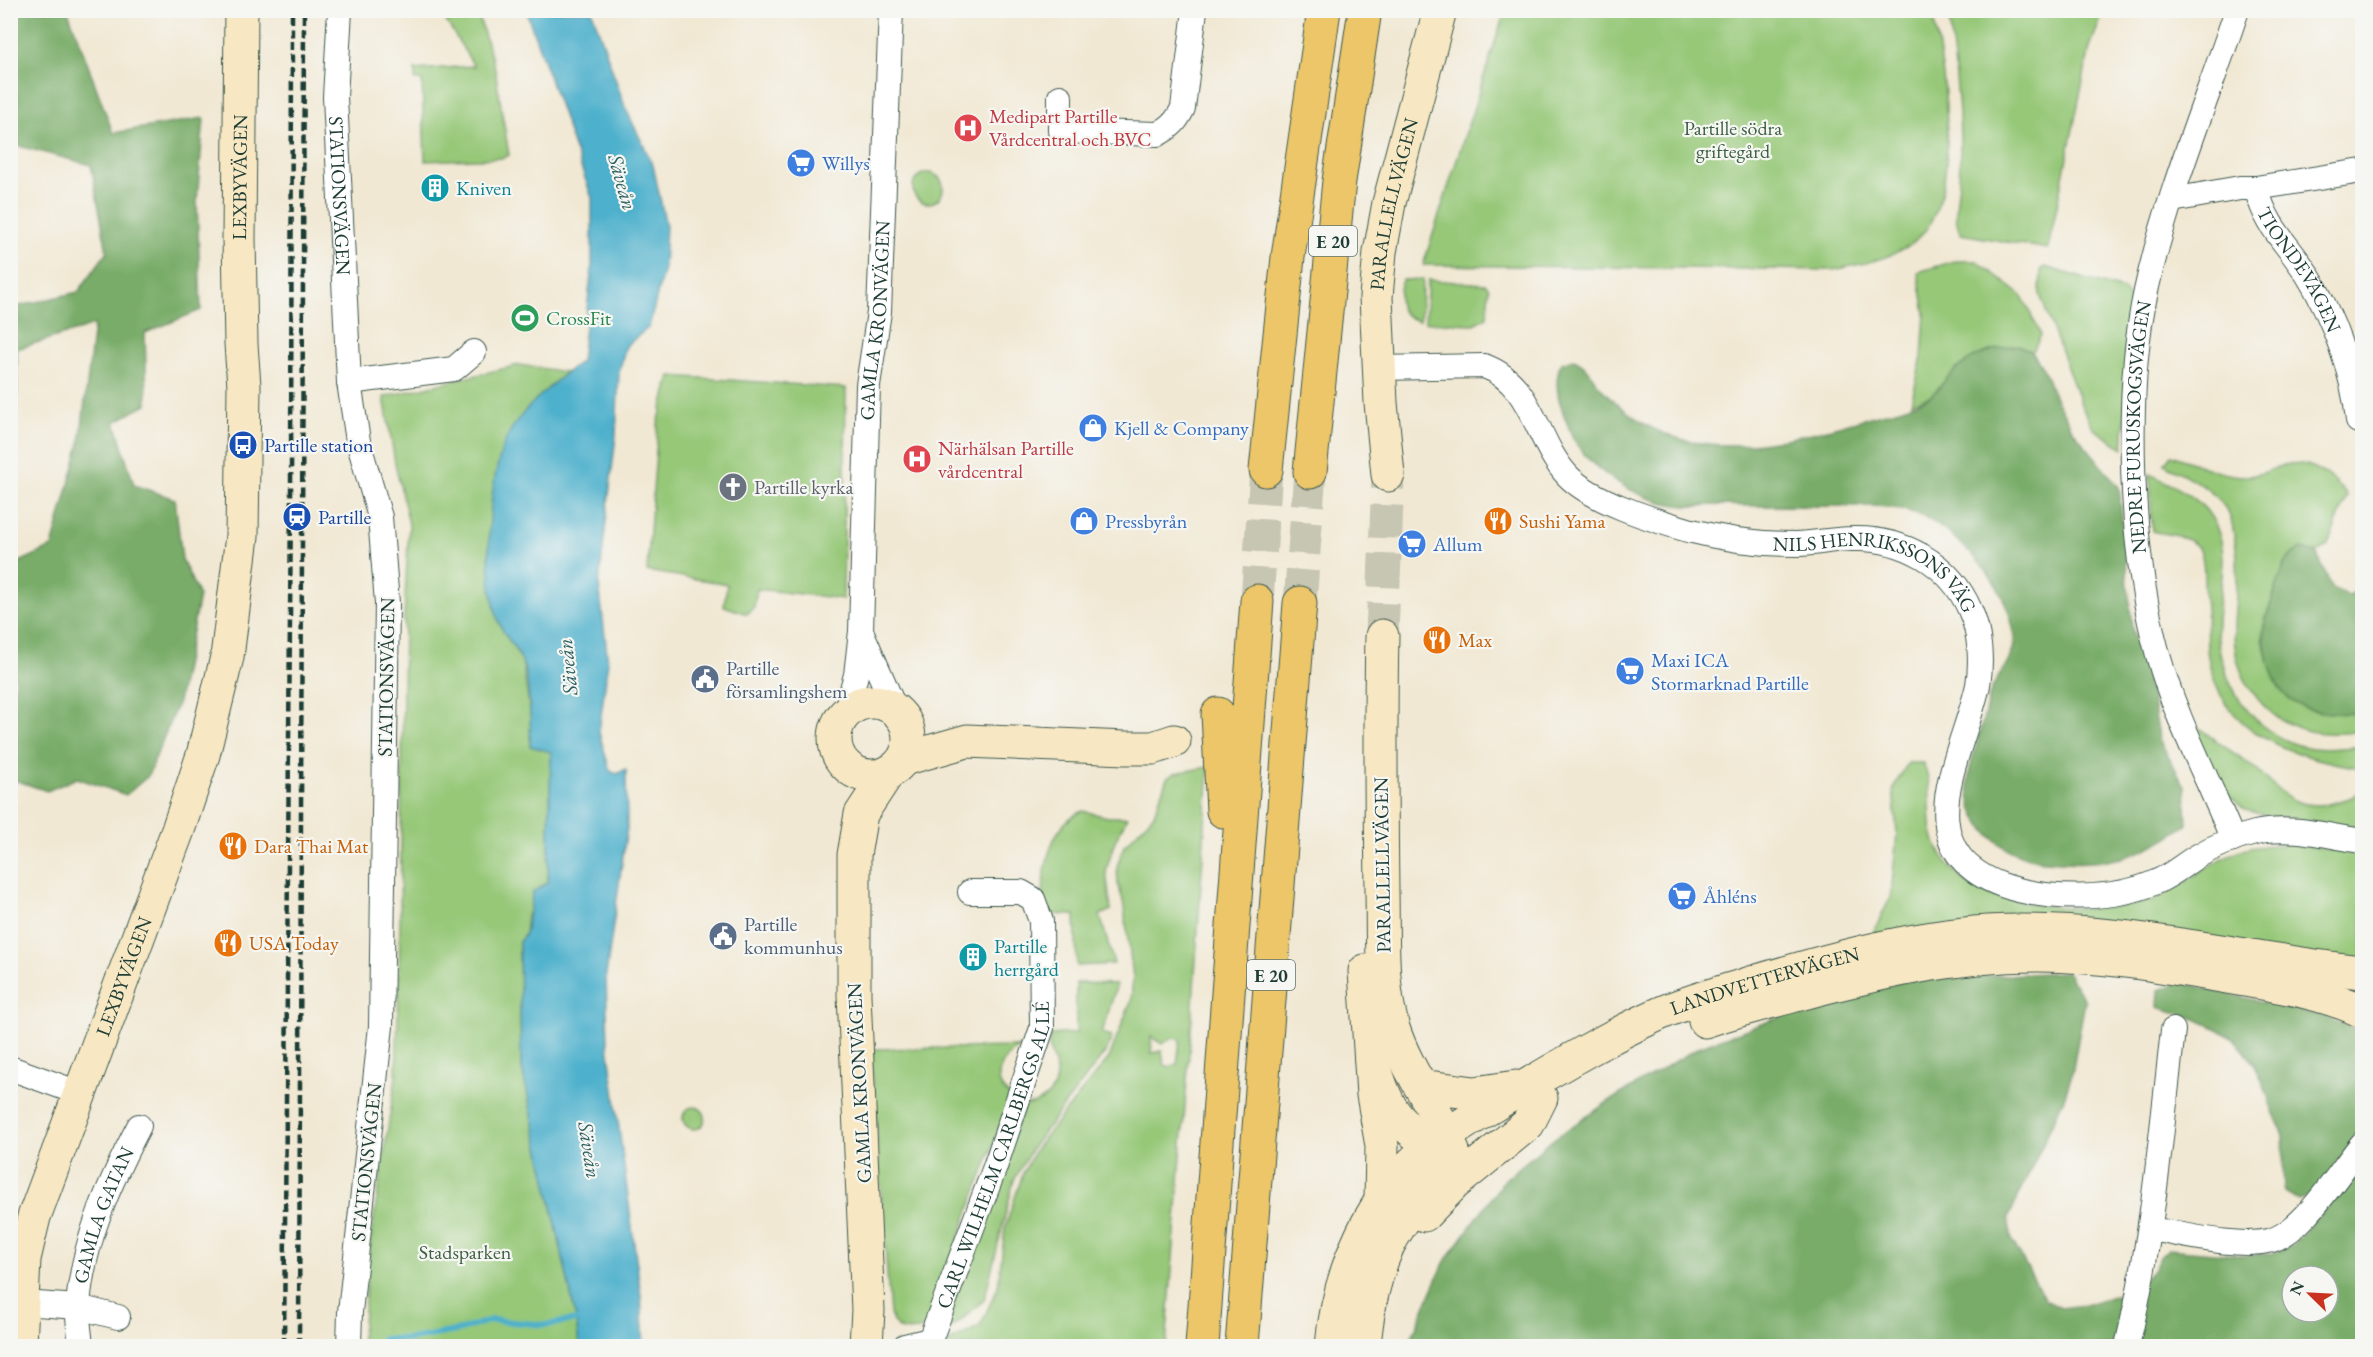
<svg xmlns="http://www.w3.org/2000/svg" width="2373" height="1357" viewBox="0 0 2373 1357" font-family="'EB Garamond',serif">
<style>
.green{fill:#96c878;stroke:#5a8256;stroke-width:1.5;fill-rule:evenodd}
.forest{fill:#78ac68;stroke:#4c744e;stroke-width:1.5;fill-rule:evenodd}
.water{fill:#4db0cc;stroke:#367680;stroke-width:1.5}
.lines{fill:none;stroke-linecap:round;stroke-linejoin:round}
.stream{stroke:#4db0cc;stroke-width:6}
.secondary-tunnel{stroke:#c7c6b3;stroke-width:33;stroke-dasharray:33 16;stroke-linecap:butt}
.highway-tunnel{stroke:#c7c6b3;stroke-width:33;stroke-dasharray:33 16;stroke-linecap:butt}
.street-casing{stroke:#3e574c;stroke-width:26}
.secondary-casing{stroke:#3e574c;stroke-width:35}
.highway-casing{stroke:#3e574c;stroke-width:35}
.street{stroke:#fff;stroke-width:24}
.secondary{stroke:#f7e8c3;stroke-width:33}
.highway{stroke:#ecc669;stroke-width:33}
.rail{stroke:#1f3d34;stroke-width:4.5;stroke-dasharray:9 4.5;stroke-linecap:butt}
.labels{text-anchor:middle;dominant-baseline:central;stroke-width:4.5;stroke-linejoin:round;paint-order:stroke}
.shield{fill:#f6f6f2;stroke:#60746d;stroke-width:1.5}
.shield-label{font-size:18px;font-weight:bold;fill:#1f3d34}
.health-label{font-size:20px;fill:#be3a42;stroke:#f6f6f2;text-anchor:start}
.park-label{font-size:20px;fill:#3d6045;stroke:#f6f6f2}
.shop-label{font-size:20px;fill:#366cbe;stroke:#f6f6f2;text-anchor:start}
.street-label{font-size:20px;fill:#1f3d34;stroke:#f6f6f2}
.culture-label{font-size:20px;fill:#0d838f;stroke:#f6f6f2;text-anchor:start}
.leisure-label{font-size:20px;fill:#27864d;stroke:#f6f6f2;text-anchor:start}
.transit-label{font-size:20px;fill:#164399;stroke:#f6f6f2;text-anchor:start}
.worship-label{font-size:20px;fill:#5b616d;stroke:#f6f6f2;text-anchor:start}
.food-label{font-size:20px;fill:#c56008;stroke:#f6f6f2;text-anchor:start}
.service-label{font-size:20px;fill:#4e5e75;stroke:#f6f6f2;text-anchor:start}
.water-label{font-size:21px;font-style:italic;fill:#2d6062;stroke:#f6f6f2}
</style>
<rect width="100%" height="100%" fill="#f6f6f2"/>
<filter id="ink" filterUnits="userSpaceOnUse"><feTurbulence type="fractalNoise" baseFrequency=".0167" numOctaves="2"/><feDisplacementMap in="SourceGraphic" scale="12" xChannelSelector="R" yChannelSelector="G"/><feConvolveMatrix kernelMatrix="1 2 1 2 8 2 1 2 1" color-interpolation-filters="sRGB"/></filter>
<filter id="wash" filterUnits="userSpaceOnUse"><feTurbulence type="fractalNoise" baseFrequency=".008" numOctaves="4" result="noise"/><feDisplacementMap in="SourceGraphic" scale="24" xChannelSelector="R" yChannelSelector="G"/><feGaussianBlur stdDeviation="1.35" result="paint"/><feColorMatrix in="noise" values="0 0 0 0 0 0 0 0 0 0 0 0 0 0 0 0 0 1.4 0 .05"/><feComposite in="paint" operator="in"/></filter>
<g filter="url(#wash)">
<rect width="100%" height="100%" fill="#f1e8d3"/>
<g class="green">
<path d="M440,11H477L495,69L509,155L503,158L425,161L422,80H415V70L474,66Z"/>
<path d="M1505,11H1932C1944,67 1966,202 1914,242C1890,260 1861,264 1833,270L1423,265Z"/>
<path d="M1948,11H2104L2090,47L2048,249L1961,234C1952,218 1958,198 1959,180C1963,124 1955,66 1948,11Z"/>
<circle cx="928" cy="188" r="15"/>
<path d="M1955,261H1977L2022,296L2041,335L2032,352L2019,345L1949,376L1931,396L1911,403L1922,357L1925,313L1918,272Z"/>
<path d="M2045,267L2123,290L2128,296L2133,312L2123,448L2094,429L2082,407L2040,295L2041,270Z"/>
<path d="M1423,279L1420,321C1396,316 1397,301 1402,280Z"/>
<path d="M1428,280L1486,284L1489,288L1487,317L1474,324L1425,322Z"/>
<path d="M519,365L566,372L538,398L498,621L522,661L531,719L530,746L551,751L548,882L527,915L525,934L519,942L521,1064L576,1318L579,1346H361L370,1244L396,1076L399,988L404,619L409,524L396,468L384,397Z"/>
<path d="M670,376L846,388L843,599L757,589L754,607L747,614L724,606L727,584L647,571L658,424Z"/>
<path d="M2171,455C2194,463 2219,475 2243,476C2257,477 2271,469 2284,465C2307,458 2334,477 2347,496L2328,545L2316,553L2301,549C2288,572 2270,598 2264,625C2259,646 2274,674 2283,692L2343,713H2362V731C2326,736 2293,735 2265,707C2210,650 2248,601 2234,535C2233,527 2231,516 2226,509C2212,487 2186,476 2164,464Z"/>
<path d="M2150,474C2176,487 2203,497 2216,526C2231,558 2217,592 2217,625C2217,680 2254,740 2312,748C2328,750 2347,748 2362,746V768C2295,758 2220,735 2208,657C2205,638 2208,618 2205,598C2203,585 2206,559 2199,549C2190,535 2166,535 2152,531Z"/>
<path d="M2192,722C2209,737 2227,748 2245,761C2277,783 2287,813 2333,803C2344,800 2355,798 2362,789V828L2264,815L2245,810L2223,790Z"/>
<path d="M1908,763H1923C1937,792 1922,825 1941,854C1949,867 1959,879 1972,886C2012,909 2112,916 2155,899C2188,885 2213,856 2250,848C2289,840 2325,849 2362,856V959L1872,936L1891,896L1897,833L1893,788Z"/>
<path d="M1209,767L1192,1017L1166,1346H941L980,1326L998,1287L1005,1228L1023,1173L1036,1148L1109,1058L1131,1001L1133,977L1123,901L1118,884L1117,866L1124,846L1154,814L1167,778L1175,773ZM1151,1037L1162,1044L1173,1038L1180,1040L1177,1064L1169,1067L1164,1064L1162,1051L1152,1053Z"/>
<path d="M1083,811L1108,817H1127L1114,843L1106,871L1111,910L1100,915L1114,964L1077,966L1075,915L1044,914C1041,879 1046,825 1083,811Z"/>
<path d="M1076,983L1117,984L1102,1033L1112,1036L1107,1050L1034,1145L1014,1180L984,1300L954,1326L940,1330L1024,1105C1043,1105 1057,1092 1056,1072C1055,1058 1045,1049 1051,1035L1076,1033Z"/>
<path d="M1020,1047C1000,1059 989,1081 1011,1097L925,1329C907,1332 896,1334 890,1314L871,1049Z"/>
<circle cx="694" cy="1118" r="11"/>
</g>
<g class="forest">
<path d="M11,10L68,11L113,133L204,118L197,201L201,310L145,333L147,404L115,422L134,485L175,499L182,559L199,596L178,702L148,776L126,795L77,778L47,791L11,779L10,704L16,681L10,664L11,566L52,547L80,443L94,325L17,349V406L11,403V308L78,292L107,252L91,165L11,144Z"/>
<path d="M2019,345L2032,352L2044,370L2054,396L2073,430L2119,487L2132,629L2152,698L2160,742L2185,786L2187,825C2135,861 2108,866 2045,861C2000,857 1963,820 1969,774C1971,759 1978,743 1981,728C1985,716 1987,700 1992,688C2001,670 2016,659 2014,636C2009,590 1973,549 1936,524C1907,504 1869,505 1835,506C1795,507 1760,506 1720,505C1710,505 1699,506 1689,506C1660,506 1630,492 1607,475C1590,463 1576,449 1569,428C1560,406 1552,385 1561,363L1574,359C1592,368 1589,375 1601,388C1619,407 1639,423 1663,433C1728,460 1803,436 1867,418C1885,413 1917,406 1932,395C1939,390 1943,381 1950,375C1970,355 1991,349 2019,345Z"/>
<path d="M2301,549L2316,553L2333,589L2349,595L2362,589V713C2342,714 2314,715 2295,703C2273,691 2264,652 2264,629C2263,625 2282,570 2285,564C2289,557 2294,551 2301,549Z"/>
<path d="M2067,972L2085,1001L2072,1074L2064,1098L2008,1219L2012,1240L2045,1300L2061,1308L2085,1305L2132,1290L2154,1269L2160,1257L2168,1249L2247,1256L2273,1253L2292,1245L2362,1169V1346H1408L1444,1263L1504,1180L1556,1137L1611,1100L1701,1046L1805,1008L1908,980ZM2292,1276H2328V1312H2292Z"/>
<path d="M2178,982L2330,1018L2362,1032V1131L2323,1182L2307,1197L2298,1200L2285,1192C2281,1173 2285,1155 2283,1136C2281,1126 2274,1116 2271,1106C2250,1037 2225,1027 2158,1007L2159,990Z"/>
</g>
<path class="water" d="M526,11H592L625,107L653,165L666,226L664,268L649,327L626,346L619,372L616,435L599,584L608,662L599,732L610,771L617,774L626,769L627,828L606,975L608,1044L641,1296L644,1346H579L576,1318L521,1064L519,942L525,934L533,892L548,882L551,752L530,746C531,724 530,679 521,659C515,646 502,634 498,620C483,575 487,478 508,435C520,410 559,378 581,361L592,266V198Z"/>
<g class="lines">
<path class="stream" d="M383,1339H411L461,1330L491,1320L546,1325L583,1319"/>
</g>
</g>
<g filter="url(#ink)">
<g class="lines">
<path class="secondary-tunnel" d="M1382,636L1388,475"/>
<g class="highway-tunnel">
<path d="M1257,601L1266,470"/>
<path d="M1300,603L1310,472"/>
</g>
<g class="street-casing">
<g id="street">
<path id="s1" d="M340,10L335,97L349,382L358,441L380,517L387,603L381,1026L350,1312L349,1346"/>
<path d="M1060,97V131L1158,134C1171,127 1177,121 1183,108L1195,10"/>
<path id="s2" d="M2256,188C2268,230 2285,240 2307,274C2332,314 2354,374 2358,421"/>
<path d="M2172,200L2240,188H2256L2362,171"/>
<path id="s3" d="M1379,368L1484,366C1533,383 1535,440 1567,475C1591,501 1654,520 1688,530C1722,539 1759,544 1795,544C1814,544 1833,539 1852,539C1902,537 1950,563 1970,610C1980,632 1982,661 1978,685C1964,752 1902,848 2002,885C2046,901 2115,901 2158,881C2172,875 2183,865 2196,857C2214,846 2235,838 2255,833C2289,825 2328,836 2362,841"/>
<path d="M349,382L454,369L474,352"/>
<path d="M862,633L895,709"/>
<path id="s4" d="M845,714L856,675L861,631L868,385L879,312L891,10"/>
<path id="s5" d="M2233,840C2208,778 2176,720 2158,655C2130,554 2124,393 2146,291C2167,195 2206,103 2237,10"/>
<path d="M10,1068L79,1093"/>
<path d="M2150,1229C2183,1234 2235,1248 2268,1241C2303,1234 2340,1170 2362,1144"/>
<path d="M10,1302L78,1307L118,1317"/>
<path id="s6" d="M81,1346C80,1333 77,1318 78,1305C83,1241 110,1182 139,1126"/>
<path id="s7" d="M905,1346L930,1340L995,1167L1042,1028L1041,921L1033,899L1021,892H970"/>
<path d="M2127,1346C2152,1243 2161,1136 2173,1030"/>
</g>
</g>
<g class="secondary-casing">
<g id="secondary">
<path id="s8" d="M1388,475L1381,403L1376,297L1380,252L1389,203L1440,10"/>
<circle cx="872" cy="739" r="37"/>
<path d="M904,759L967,741L1125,748H1153L1174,741"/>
<path d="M1365,971L1373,1095L1382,1146L1381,1202"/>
<path d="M1705,1021C1734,1011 1763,1004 1792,996C1872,974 1954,955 2038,955C2101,955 2165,966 2227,977C2274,985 2319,991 2362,1011"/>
<path d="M1371,1058C1385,1096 1387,1116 1423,1139C1433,1146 1440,1152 1453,1151"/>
<path d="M1420,1086L1475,1093L1516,1087"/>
<path d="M1424,1215L1454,1184L1528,1124L1541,1098"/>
<path id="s9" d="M20,1346L24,1259L34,1217L178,830L203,755L227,657L242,536L244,386L241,344L239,239L241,10"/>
<path d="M866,1346L868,1310L854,995V855L861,814L888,773"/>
<path id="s10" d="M1332,1346C1337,1286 1359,1226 1397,1179C1427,1143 1470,1120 1509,1096C1558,1067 1606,1038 1659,1014C1688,1001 1720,993 1751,983C1827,960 1908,937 1988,932C2113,925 2239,958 2362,972"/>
<path d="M1364,1346C1367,1312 1373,1279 1387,1248C1405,1208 1452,1170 1442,1125C1425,1093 1404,1062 1393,1028C1380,984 1383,936 1382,892C1381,806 1380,722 1382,636"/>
</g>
</g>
<g class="highway-casing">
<g id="highway">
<path d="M1266,470L1288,257L1324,10"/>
<path d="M1310,472L1339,181L1365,10"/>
<path d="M1218,714L1223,811"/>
<path d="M1202,1346L1257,601"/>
<path d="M1242,1346L1300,603"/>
</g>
</g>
<use href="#street" class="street"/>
<use href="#secondary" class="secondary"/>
<use href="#highway" class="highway"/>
<g class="rail">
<path d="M284,1346L291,497L292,10"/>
<path d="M299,1346L304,10"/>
</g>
</g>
</g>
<defs>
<g id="hospital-disc" transform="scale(1.5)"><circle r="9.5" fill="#e0444e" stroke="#f6f6f2"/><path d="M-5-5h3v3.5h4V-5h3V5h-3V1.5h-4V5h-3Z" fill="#fff"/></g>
<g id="supermarket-disc" transform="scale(1.5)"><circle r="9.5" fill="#3f7fe0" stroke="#f6f6f2"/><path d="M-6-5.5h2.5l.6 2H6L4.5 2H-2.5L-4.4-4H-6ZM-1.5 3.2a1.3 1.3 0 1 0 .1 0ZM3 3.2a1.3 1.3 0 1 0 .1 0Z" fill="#fff"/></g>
<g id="building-disc" transform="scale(1.5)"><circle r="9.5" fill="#0f9aa8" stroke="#f6f6f2"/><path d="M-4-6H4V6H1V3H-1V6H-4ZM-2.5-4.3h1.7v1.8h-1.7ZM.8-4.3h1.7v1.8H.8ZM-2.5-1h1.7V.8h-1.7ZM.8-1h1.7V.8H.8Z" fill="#fff"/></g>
<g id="stadium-disc" transform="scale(1.5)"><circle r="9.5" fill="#2e9e5b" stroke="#f6f6f2"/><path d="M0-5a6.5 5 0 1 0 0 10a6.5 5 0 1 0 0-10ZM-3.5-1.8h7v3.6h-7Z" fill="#fff"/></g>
<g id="shop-disc" transform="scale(1.5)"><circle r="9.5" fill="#3f7fe0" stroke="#f6f6f2"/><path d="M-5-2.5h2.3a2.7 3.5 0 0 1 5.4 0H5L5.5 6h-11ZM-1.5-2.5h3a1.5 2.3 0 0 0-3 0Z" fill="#fff"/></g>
<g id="bus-disc" transform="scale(1.5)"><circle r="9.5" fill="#1a4fb4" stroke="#f6f6f2"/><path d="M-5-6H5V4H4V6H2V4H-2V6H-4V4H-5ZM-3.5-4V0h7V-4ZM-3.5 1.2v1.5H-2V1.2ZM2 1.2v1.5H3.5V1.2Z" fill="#fff"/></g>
<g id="church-disc" transform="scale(1.5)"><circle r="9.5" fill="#6b7280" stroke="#f6f6f2"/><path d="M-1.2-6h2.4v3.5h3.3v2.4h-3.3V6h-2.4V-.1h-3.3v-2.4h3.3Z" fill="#fff"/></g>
<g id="station-disc" transform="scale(1.5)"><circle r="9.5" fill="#1a4fb4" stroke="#f6f6f2"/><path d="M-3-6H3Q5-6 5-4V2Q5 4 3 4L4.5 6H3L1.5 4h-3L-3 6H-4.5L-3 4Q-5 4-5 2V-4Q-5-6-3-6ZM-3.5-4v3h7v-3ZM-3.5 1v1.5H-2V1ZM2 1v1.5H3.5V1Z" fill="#fff"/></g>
<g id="restaurant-disc" transform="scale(1.5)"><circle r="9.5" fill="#e8710a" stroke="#f6f6f2"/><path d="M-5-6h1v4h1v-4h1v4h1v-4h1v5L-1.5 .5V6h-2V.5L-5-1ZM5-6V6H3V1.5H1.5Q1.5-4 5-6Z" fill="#fff"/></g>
<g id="civic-disc" transform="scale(1.5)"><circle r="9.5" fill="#5c6f8a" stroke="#f6f6f2"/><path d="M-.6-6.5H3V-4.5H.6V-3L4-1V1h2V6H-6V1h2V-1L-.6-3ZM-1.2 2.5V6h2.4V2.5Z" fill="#fff"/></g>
</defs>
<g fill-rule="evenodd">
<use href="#hospital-disc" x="968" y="128"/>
<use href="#supermarket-disc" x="801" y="163"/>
<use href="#building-disc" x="435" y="188"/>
<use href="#stadium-disc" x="525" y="318"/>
<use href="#shop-disc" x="1093" y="428"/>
<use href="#bus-disc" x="243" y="445"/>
<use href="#hospital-disc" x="917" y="459"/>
<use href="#church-disc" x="733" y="487"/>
<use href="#station-disc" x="297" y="517"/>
<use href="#shop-disc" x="1084" y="521"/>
<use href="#restaurant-disc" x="1498" y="521"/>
<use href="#supermarket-disc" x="1412" y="544"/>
<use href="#restaurant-disc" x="1437" y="640"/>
<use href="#supermarket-disc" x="1630" y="671"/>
<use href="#civic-disc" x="705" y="679"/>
<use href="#restaurant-disc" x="233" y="846"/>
<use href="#supermarket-disc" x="1682" y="896"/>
<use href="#civic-disc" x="723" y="936"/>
<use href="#restaurant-disc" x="228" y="943"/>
<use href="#building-disc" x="973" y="957"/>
</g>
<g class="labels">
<g class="shield">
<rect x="1309" y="226" width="48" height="30" rx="4.5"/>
<rect x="1247" y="960" width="48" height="30" rx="4.5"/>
</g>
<g class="shield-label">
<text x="1333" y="241">E 20</text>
<text x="1271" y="975">E 20</text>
</g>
<g class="health-label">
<text x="989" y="116">Medipart Partille<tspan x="989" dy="23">Vårdcentral och BVC</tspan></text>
<text x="938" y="448">Närhälsan Partille<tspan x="938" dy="23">vårdcentral</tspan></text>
</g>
<g class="park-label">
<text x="1733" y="128">Partille södra<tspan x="1733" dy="23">griftegård</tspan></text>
<text x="465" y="1252">Stadsparken</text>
</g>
<g class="shop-label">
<text x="822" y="163">Willys</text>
<text x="1114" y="428">Kjell &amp; Company</text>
<text x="1105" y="521">Pressbyrån</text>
<text x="1433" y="544">Allum</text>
<text x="1651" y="660">Maxi ICA<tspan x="1651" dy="23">Stormarknad Partille</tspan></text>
<text x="1703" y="896">Åhléns</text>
</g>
<g class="street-label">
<text stroke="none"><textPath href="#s9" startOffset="1204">LEXBYVÄGEN</textPath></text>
<text stroke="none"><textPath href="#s1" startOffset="186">STATIONSVÄGEN</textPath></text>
<text stroke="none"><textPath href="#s8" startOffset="273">PARALLELLVÄGEN</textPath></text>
<text stroke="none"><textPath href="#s2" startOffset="93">TIONDEVÄGEN</textPath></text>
<text stroke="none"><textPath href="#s4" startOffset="396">GAMLA KRONVÄGEN</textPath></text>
<text stroke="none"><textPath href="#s5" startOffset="430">NEDRE FURUSKOGSVÄGEN</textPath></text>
<text stroke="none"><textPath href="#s3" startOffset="579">NILS HENRIKSSONS VÄG</textPath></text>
<text transform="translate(386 677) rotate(-89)">STATIONSVÄGEN</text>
<text transform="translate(1382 865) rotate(-91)">PARALLELLVÄGEN</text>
<text stroke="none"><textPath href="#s9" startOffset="387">LEXBYVÄGEN</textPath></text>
<text stroke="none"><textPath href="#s10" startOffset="604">LANDVETTERVÄGEN</textPath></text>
<text transform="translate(859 1083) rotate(-93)">GAMLA KRONVÄGEN</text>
<text stroke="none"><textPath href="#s7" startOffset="222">CARL WILHELM CARLBERGS ALLÉ</textPath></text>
<text transform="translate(366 1162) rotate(-84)">STATIONSVÄGEN</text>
<text stroke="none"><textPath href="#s6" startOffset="135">GAMLA GATAN</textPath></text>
</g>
<g class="culture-label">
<text x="456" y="188">Kniven</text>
<text x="994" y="946">Partille<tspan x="994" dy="23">herrgård</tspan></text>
</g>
<g class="leisure-label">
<text x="546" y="318">CrossFit</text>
</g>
<g class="transit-label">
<text x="264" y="445">Partille station</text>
<text x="318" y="517">Partille</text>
</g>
<g class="worship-label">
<text x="754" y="487">Partille kyrka</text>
</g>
<g class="food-label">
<text x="1519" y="521">Sushi Yama</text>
<text x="1458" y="640">Max</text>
<text x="254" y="846">Dara Thai Mat</text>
<text x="249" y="943">USA Today</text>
</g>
<g class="service-label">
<text x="726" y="668">Partille<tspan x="726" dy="23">församlingshem</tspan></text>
<text x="744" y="924">Partille<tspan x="744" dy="23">kommunhus</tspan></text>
</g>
<g class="water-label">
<text transform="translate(623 182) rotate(74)">Säveån</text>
<text transform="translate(567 667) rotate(-96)">Säveån</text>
<text transform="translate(590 1150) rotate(81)">Säveån</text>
</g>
</g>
<rect width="2373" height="1357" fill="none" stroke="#f6f6f2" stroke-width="36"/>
<g transform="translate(2310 1294) rotate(294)"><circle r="28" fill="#f6f6f2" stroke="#a0aca6" stroke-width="1.5"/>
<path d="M0-4.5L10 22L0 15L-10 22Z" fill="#c8321e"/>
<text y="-9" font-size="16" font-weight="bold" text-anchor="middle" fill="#1f3d34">N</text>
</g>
</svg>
